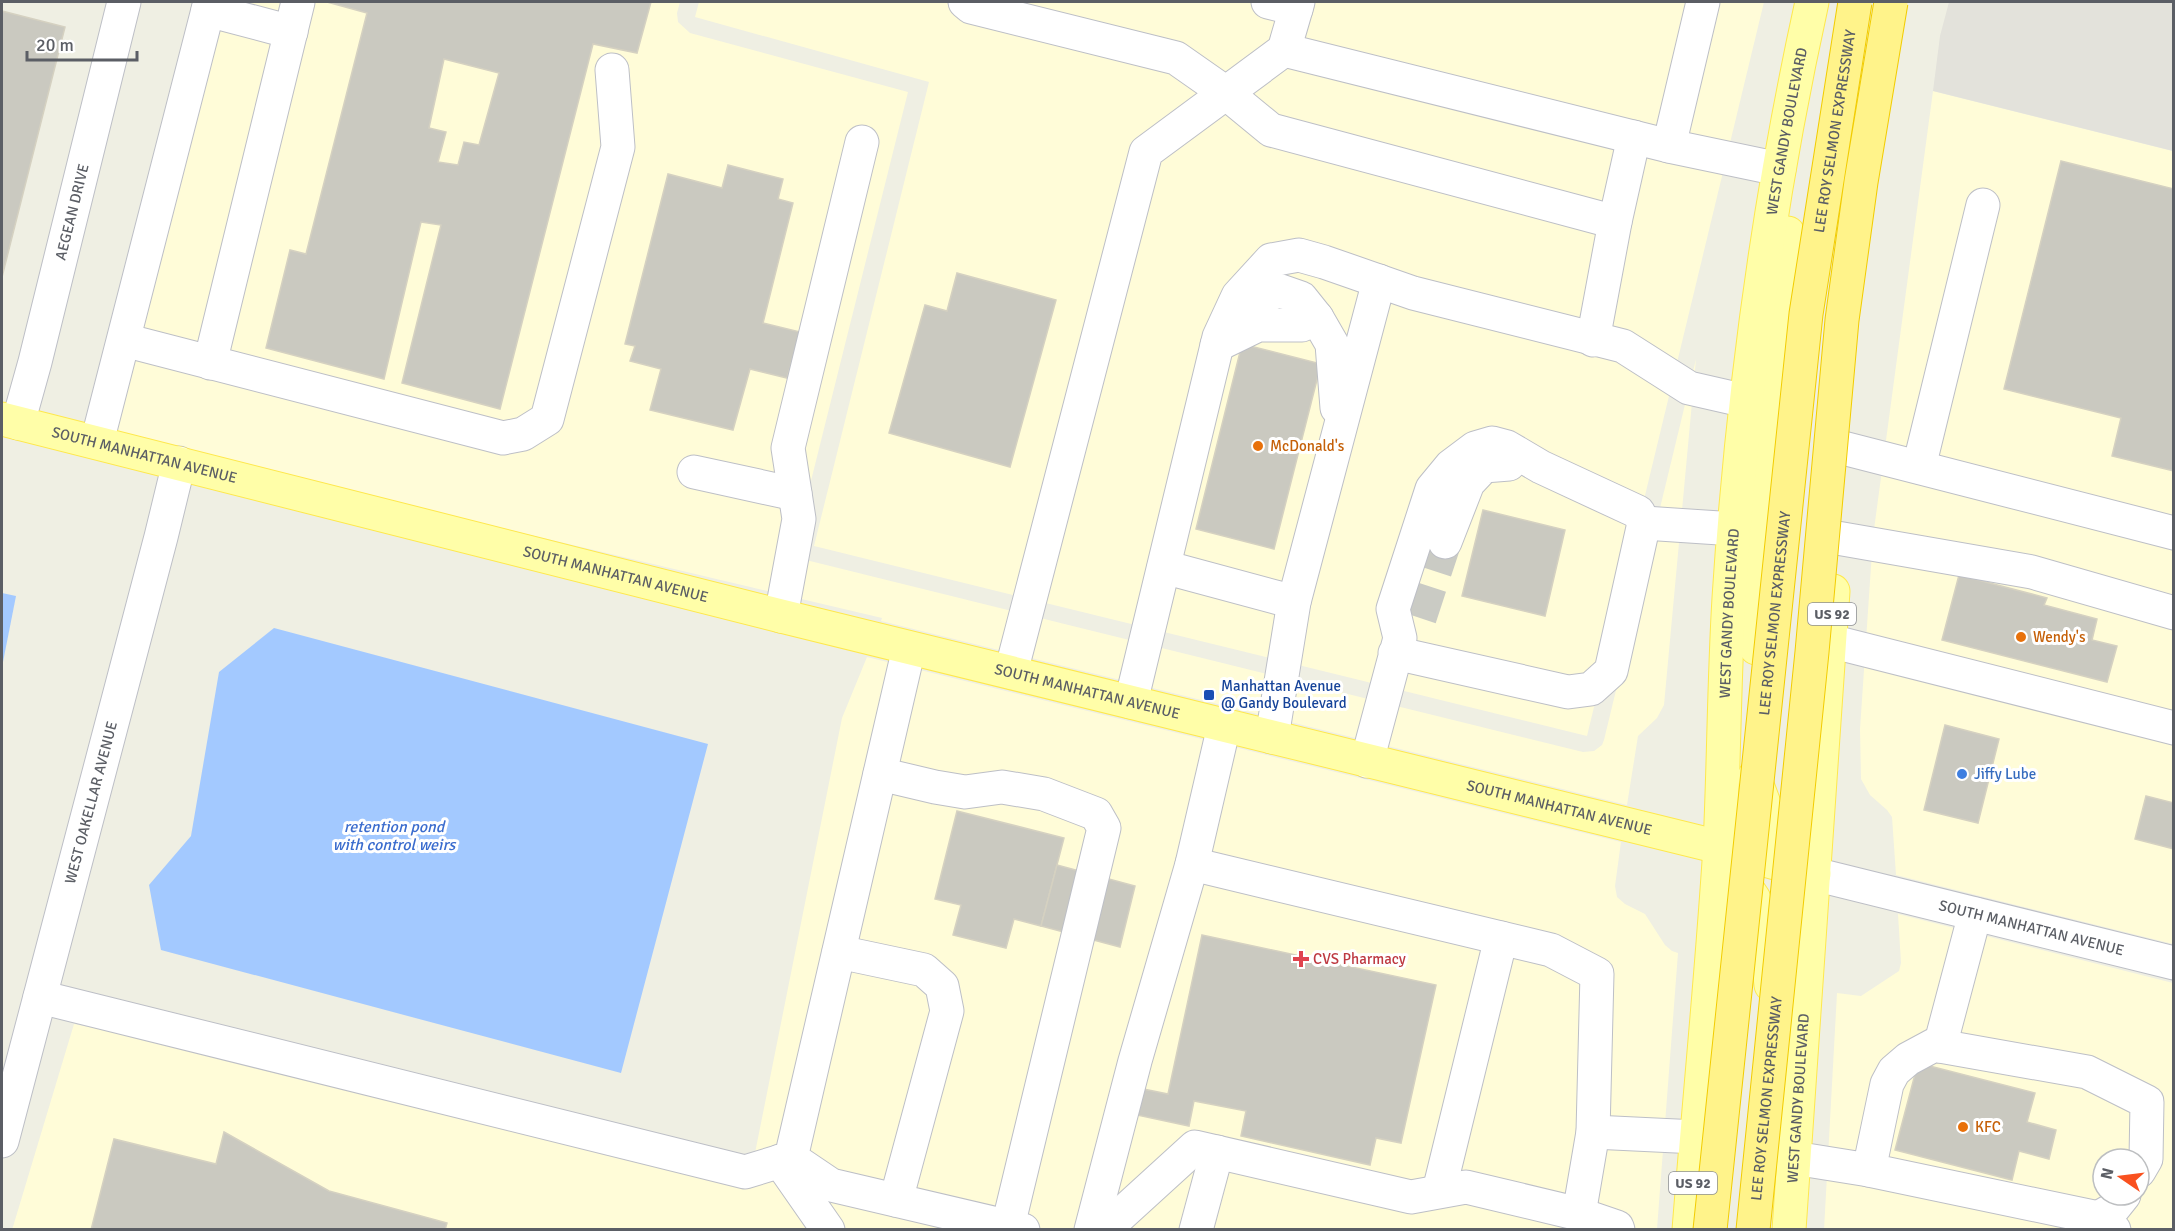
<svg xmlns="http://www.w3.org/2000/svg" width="2175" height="1231" viewBox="0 0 2175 1231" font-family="Signika,sans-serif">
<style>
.commercial{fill:#fffcd8;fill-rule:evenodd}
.industrial{fill:#e3e2db}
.water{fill:#a3c9ff}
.building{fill:#cac9c0;stroke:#d5d1c1;stroke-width:1.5;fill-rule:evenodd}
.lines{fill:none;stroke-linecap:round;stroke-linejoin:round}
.minor-tunnel{stroke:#cacbc4;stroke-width:33;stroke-dasharray:33 16;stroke-linecap:butt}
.minor-casing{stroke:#bdbfc6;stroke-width:35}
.major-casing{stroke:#fee84d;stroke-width:35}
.minor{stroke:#fff;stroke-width:33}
.major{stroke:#fffea8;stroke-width:33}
.highway-bridge-casing{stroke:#f2cc00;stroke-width:35;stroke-linecap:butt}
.highway-bridge{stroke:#fff38a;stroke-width:33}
.food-dot{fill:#e8710a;stroke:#fff;stroke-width:2}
.transit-dot{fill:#1a4fb4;stroke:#fff;stroke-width:2}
.shop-dot{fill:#3f7fe0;stroke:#fff;stroke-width:2}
.health-dot{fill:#e0444e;stroke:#fff;stroke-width:2}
.labels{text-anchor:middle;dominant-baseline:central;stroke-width:6;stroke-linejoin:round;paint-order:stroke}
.shield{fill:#fff;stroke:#8c8e93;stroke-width:1.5}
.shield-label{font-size:14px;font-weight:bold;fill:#5b5e65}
.street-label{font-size:15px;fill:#5b5e65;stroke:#fff}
.food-label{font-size:15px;fill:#c56008;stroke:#fff;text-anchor:start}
.transit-label{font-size:15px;fill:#164399;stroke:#fff;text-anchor:start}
.shop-label{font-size:15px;fill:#366cbe;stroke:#fff;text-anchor:start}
.health-label{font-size:15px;fill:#be3a42;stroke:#fff;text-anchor:start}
.water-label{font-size:16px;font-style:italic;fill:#3a6cce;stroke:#fff}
</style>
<rect width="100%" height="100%" fill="#efefe3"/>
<g class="commercial">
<path d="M202,2H680L677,13L678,22L690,33L908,92L796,541L800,556L810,561L1583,752L1594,751L1602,745L1604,740L1696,359L1664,705L1657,718L1638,736L1627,805L881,621L882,618L522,533L112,432Z"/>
<path d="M699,2H1764L1587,736L814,546L929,82L695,17Z"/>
<path d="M1933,91L2173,151V944L1896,875L1892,817L1887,810L1870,795L1861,779L1860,729L1873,537Z"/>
<path d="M867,657L1621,842L1615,886L1617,897L1625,904L1645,914L1665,945L1672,951L1678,953L1657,1229L12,1230L74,1024L753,1163L842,718Z"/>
<path d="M1898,914L2173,983V1229L1824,1230L1837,993L1861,996L1899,971L1901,963ZM2103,1159H2139V1195H2103Z"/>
</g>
<path class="industrial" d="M1949,2H2173V151L1933,91L1940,36Z"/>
<g class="water">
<path d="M2,593L16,596L2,667Z"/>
<path d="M274,628L708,744L621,1073L161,950L149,885L191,836L219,672Z"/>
</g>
<g class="building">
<path d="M327,2H651L637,53L593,44L500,409L402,383L441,225L421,222L384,379L266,348L290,250L306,254L367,13ZM444,59L499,73L479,145L464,142L458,165L438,162L446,132L429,128Z"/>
<path d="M2,11L65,27L2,277Z"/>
<path d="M2061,161L2174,189V471L2112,456L2121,418L2004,389Z"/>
<path d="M728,165L783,179L778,199L793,203L763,323L800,332L787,378L750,369L733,430L650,410L661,369L630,361L635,346L625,344L668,174L722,188Z"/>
<path d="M957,273L1056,300L1010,467L889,433L925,305L947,311Z"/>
<path d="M1242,344L1321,364L1274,549L1196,529Z"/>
<path d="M1483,510L1565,530L1545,616L1462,596Z"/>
<path d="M1959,575L2047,598L2044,605L2097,619L2092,640L2117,646L2107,682L1942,640Z"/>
<path d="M1945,725L1999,739L1978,823L1924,810Z"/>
<path d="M2146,796L2174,803V849L2135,839Z"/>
<path d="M957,811L1064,838L1041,926L1014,919L1006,948L953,935L961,905L935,899Z"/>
<path d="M1057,865L1135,886L1120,947L1041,926Z"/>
<path d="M1202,935L1436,985L1401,1143L1376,1138L1370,1165L1241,1136L1246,1111L1194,1101L1189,1126L1137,1115L1143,1089L1168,1094Z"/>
<path d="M1918,1063L2035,1093L2027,1122L2056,1130L2049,1159L2019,1151L2012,1180L1895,1150Z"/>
<path d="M224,1132L329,1191L447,1223L445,1230H91L114,1139L216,1164Z"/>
</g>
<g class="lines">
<path class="minor-tunnel" d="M1420,618L1445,542"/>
<g class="minor-casing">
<g id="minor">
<path d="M965,2L971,7L1176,58L1226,93L1271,130L1615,222"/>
<path d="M1268,2L1296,9"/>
<path d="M208,10L291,32"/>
<path d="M1284,50L1669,146L1779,169"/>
<path d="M1669,146L1703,2"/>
<path d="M1231,315L1278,290L1301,298L1317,318"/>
<path d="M124,340L503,438L523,434L547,419L618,147L612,70"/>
<path d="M1593,340L1615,222L1634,137"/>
<path d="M1217,345L1258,325H1302L1317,318L1332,344L1337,408"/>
<path d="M210,363L298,2"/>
<path id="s1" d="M18,423L35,362L124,2"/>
<path d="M97,442L210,2"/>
<path d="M1843,448L2174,533"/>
<path d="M1919,467L1983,205"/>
<path d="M694,472L795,494"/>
<path d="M1644,523L1735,529"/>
<path d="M1837,538L2032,572L2174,613"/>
<path d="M1445,542L1468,483L1484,466L1509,464"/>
<path d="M1164,567L1294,602"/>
<path d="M781,616L799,519L788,448L862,142"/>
<path d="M1830,641L2174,728"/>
<path d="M909,648L791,1158L831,1185L1023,1230"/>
<path d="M1011,672L1146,152L1284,50L1298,2"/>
<path d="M1131,702L1219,337L1238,296L1271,260L1299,255L1324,262L1413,293L1623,346L1689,388L1746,401"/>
<path d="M1272,737L1294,602L1379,281"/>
<path d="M1367,761L1400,638L1393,609L1432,489L1451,466L1475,448L1492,443L1507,447L1541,467L1638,512L1644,523L1611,671L1591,689L1568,692L1395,653"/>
<path d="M880,774L935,787L965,792L1002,787L1044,794L1096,814L1104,828L1008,1226"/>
<path id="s2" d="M1814,874L2174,963"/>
<path d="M839,952L924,970L942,986L947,1011L896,1200"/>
<path d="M40,997L745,1172L791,1158"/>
<path d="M1940,1046L1975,914"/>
<path d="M1593,1132L1697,1137"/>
<path id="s3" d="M2,1141L161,537L179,463"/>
<path d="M1794,1158L1869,1170"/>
<path d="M780,1161L828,1230"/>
<path d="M1439,1191L1501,938"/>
<path d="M1579,1214L1617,1227L1618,1230"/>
<path d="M2098,1218L2112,1210L2124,1195"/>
<path d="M1091,1230L1135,1061L1192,864L1224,726"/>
<path d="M1104,1230L1195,1147L1411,1197L1466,1187L1579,1214L1593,1132L1597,974L1551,950L1192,864"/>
<path d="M1196,1230L1217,1152"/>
<path d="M2114,1230L2098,1218L1869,1170L1887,1084L1894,1071L1908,1059L1934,1045L2087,1072L2147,1102L2146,1159L2139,1171"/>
</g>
</g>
<g class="major-casing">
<g id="major">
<path id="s4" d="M2,419L781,616L1719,847L1814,874"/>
<path d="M1756,648L1772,447L1786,314L1784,251L1788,233"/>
<path d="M1754,777L1772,825L1806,865"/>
<path d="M1740,878L1754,899L1767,947L1771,985"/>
<path id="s5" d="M1689,1230C1699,1102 1712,974 1720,846C1724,763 1724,680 1729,598C1742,397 1769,197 1812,2"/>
<path id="s6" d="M1789,1230L1833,591"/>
</g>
</g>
<use href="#minor" class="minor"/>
<use href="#major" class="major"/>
<g class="highway-bridge-casing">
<g id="highway-bridge">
<path id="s7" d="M1710,1230L1806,314L1855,2"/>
<path id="s8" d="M1753,1230L1812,652L1842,320L1861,182L1891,2"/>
</g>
</g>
<use href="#highway-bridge" class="highway-bridge"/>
</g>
<g class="food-dot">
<circle cx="1258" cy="446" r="6"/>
<circle cx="2021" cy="637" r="6"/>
<circle cx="1963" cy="1127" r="6"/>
</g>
<rect class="transit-dot" x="1203" y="689" width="12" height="12" rx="3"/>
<circle class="shop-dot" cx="1962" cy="774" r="6"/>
<path class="health-dot" d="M1298 950h6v6h6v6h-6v6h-6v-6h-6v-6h6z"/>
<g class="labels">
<g class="shield">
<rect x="1808" y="603" width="48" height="22" rx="4.5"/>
<rect x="1669" y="1172" width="48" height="22" rx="4.5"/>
</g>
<g class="shield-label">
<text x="1832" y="614">US 92</text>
<text x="1693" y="1183">US 92</text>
</g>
<g class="street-label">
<text stroke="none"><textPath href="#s5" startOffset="1104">WEST GANDY BOULEVARD</textPath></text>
<text stroke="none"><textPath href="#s7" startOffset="1106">LEE ROY SELMON EXPRESSWAY</textPath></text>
<text stroke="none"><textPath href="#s1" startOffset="218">AEGEAN DRIVE</textPath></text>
<text stroke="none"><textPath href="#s4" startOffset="147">SOUTH MANHATTAN AVENUE</textPath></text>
<text stroke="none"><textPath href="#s4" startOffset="633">SOUTH MANHATTAN AVENUE</textPath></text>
<text stroke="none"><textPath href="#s5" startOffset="618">WEST GANDY BOULEVARD</textPath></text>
<text stroke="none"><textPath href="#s7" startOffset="620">LEE ROY SELMON EXPRESSWAY</textPath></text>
<text stroke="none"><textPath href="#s4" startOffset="1119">SOUTH MANHATTAN AVENUE</textPath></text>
<text stroke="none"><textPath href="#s3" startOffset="350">WEST OAKELLAR AVENUE</textPath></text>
<text stroke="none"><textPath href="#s4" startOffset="1605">SOUTH MANHATTAN AVENUE</textPath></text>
<text stroke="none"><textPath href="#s2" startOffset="224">SOUTH MANHATTAN AVENUE</textPath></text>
<text stroke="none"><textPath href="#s8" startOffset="132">LEE ROY SELMON EXPRESSWAY</textPath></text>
<text stroke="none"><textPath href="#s6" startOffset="132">WEST GANDY BOULEVARD</textPath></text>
</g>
<g class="food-label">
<text x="1270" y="446">McDonald's</text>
<text x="2033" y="637">Wendy's</text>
<text x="1975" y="1127">KFC</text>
</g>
<g class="transit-label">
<text x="1221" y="686">Manhattan Avenue<tspan x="1221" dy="17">@ Gandy Boulevard</tspan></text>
</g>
<g class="shop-label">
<text x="1974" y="774">Jiffy Lube</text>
</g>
<g class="health-label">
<text x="1313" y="959">CVS Pharmacy</text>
</g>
<g class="water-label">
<text x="394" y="827">retention pond<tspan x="394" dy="18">with control weirs</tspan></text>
</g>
</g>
<rect width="2175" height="1231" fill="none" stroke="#5b5e65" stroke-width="6"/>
<g transform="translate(2121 1177) rotate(284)"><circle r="28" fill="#ffffff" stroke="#bdbfc1" stroke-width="1.5"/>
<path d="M0-4.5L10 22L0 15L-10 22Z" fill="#f9511f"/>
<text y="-9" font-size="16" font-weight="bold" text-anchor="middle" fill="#5b5e65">N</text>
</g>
<path d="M27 51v9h110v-9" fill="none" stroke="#5b5e65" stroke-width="3"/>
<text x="36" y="51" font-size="18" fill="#5b5e65" stroke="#ffffff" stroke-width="4.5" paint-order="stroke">20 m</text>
</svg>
